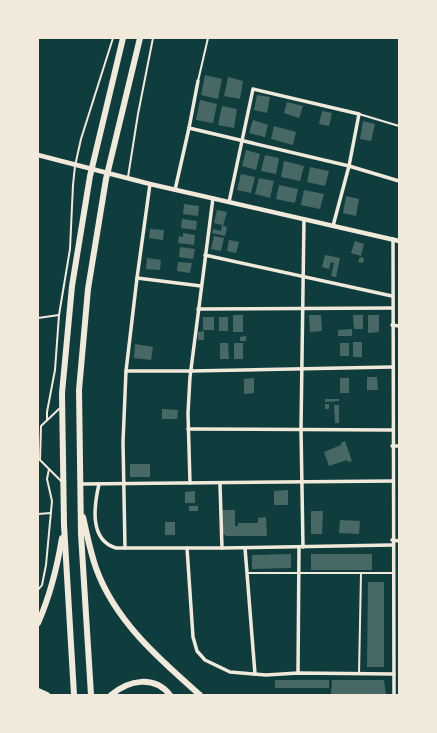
<svg xmlns="http://www.w3.org/2000/svg" width="437" height="733" viewBox="0 0 437 733" font-family="'Noto Sans',sans-serif">
<style>
.building{fill:#486865}
.lines{fill:none;stroke-linecap:round;stroke-linejoin:round}
.service{stroke:#f1e9da;stroke-width:2}
.minor{stroke:#f1e9da;stroke-width:3.5}
.tertiary{stroke:#f1e9da;stroke-width:4.5}
.trunk{stroke:#f1e9da;stroke-width:6}
</style>
<rect width="100%" height="100%" fill="#0f3d3e"/>
<g class="building">
<path d="M205,75L222,79L218,99L201,95Z"/>
<path d="M228,77L243,81L240,99L224,96Z"/>
<path d="M257,95L270,97L267,113L254,110Z"/>
<path d="M200,100L217,104L213,123L196,120Z"/>
<path d="M287,102L303,106L299,118L284,113Z"/>
<path d="M222,106L237,109L234,128L218,125Z"/>
<path d="M322,111L332,113L329,126L319,124Z"/>
<path d="M253,120L268,125L265,137L249,133Z"/>
<path d="M363,121L375,124L371,141L360,139Z"/>
<path d="M274,126L296,132L293,145L271,139Z"/>
<path d="M246,150L260,154L256,170L242,166Z"/>
<path d="M265,155L279,158L276,174L261,171Z"/>
<path d="M284,161L304,166L300,181L281,177Z"/>
<path d="M310,167L329,171L325,186L307,182Z"/>
<path d="M241,174L255,177L251,193L237,190Z"/>
<path d="M259,178L274,181L270,198L255,194Z"/>
<path d="M279,185L298,189L295,203L276,199Z"/>
<path d="M304,190L324,194L320,209L301,205Z"/>
<path d="M346,196L359,199L356,216L343,213Z"/>
<path d="M184,204L199,206L198,216L183,214Z"/>
<path d="M217,210L227,212L223,226L227,227L225,236L212,233L213,229L221,231L222,225L214,223Z"/>
<path d="M182,219L197,221L196,230L181,228Z"/>
<path d="M150,229L164,230L163,240L149,238Z"/>
<path d="M183,233L195,235L194,245L178,243L179,236L183,237Z"/>
<path d="M214,236L224,238L221,251L211,249Z"/>
<path d="M229,240L239,242L236,253L227,251Z"/>
<path d="M355,241L364,244L361,256L351,253Z"/>
<path d="M180,247L195,249L193,259L179,257Z"/>
<path d="M325,255L340,258L336,277L331,276L334,263L331,262L329,269L322,267Z"/>
<path d="M360,257L364,258L363,263L358,262Z"/>
<path d="M147,258L161,260L160,270L146,269Z"/>
<path d="M178,262L192,263L190,273L177,271Z"/>
<rect x="233" y="315" width="10" height="17"/>
<path d="M309,315H321L322,331L310,332Z"/>
<path d="M353,315H363V329H354Z"/>
<path d="M368,315H379V332L368,333Z"/>
<rect x="203" y="317" width="11" height="13"/>
<rect x="219" y="317" width="9" height="14"/>
<path d="M352,329V336H338V330Z"/>
<path d="M204,331V340H198V332Z"/>
<path d="M246,336V341H240V337Z"/>
<rect x="353" y="342" width="9" height="15"/>
<path d="M220,343H228L229,359H220Z"/>
<rect x="234" y="343" width="9" height="16"/>
<rect x="340" y="343" width="9" height="13"/>
<path d="M135,344L153,347L151,360L134,358Z"/>
<path d="M367,377H377L378,390H367Z"/>
<path d="M254,378V393L244,394V379Z"/>
<rect x="340" y="378" width="9" height="15"/>
<path d="M325,399H339V401L325,402Z"/>
<rect x="325" y="404" width="4" height="5"/>
<path d="M334,405H339V423H335Z"/>
<path d="M162,409L178,410L177,419H162Z"/>
<path d="M345,441L352,461L348,462L347,460L329,466L324,452L341,445V443Z"/>
<rect x="130" y="464" width="20" height="13"/>
<path d="M288,490V505H274V491Z"/>
<path d="M195,491V503H185V492Z"/>
<rect x="189" y="506" width="9" height="5"/>
<path d="M222,510H235V526H238V523H258V518L266,517L267,536H226L223,533Z"/>
<path d="M311,511H323L322,534H311Z"/>
<path d="M340,520L360,521L359,534L339,533Z"/>
<rect x="165" y="522" width="10" height="13"/>
<path d="M291,554V568L252,569V555Z"/>
<rect x="311" y="554" width="61" height="16"/>
<path d="M368,582H384V667H367Z"/>
<rect x="275" y="680" width="54" height="8"/>
<path d="M332,680H384L386,695H331Z"/>
</g>
<g class="lines">
<g class="service">
<path d="M198,81L208,38"/>
<path d="M359,114L399,126"/>
<path d="M128,177L138,114L153,38"/>
<path d="M38,318L59,315"/>
<path d="M60,408L41,426L40,460L62,482"/>
<path d="M47,420V412L55,370L59,315L70,249L73,185L75,166L81,139L113,38"/>
<path d="M38,514L51,513"/>
<path d="M248,573H393"/>
<path d="M38,590L42,585L46,565L52,501L47,479L49,469"/>
<path d="M359,674L361,573"/>
</g>
<g class="minor">
<path d="M189,128L349,166L399,181"/>
<path d="M150,184L137,278L201,286"/>
<path d="M175,190L189,128L198,81"/>
<path d="M229,202L253,89L359,114L349,166L333,226"/>
<path d="M393,239L394,695"/>
<path d="M205,255L392,296"/>
<path d="M198,309L392,308"/>
<path d="M392,325L399,326"/>
<path d="M126,371H191L392,367"/>
<path d="M188,429L392,430"/>
<path d="M392,446H399"/>
<path d="M190,483L188,413L190,377L213,198"/>
<path d="M80,484L392,481"/>
<path d="M99,484C94,506 89,540 116,548H222L392,545"/>
<path d="M220,484L222,548"/>
<path d="M392,540L399,541"/>
<path d="M303,547L301,429L304,219"/>
<path d="M125,548L123,442L126,371L137,278"/>
<path d="M187,548L193,637L197,651L205,660L230,672L266,675L298,673L394,674"/>
<path d="M245,548L255,674"/>
<path d="M298,673L299,547"/>
</g>
<path class="tertiary" d="M38,155L150,184L399,241"/>
<g class="trunk">
<path d="M83,517C87,534 90,551 96,568C115,621 159,659 200,695"/>
<path d="M38,623C50,596 57,568 62,538"/>
<path d="M38,691L47,695"/>
<path d="M74,695L64,525L62,393L72,286L90,176L123,38"/>
<path d="M91,695L81,534L79,390L88,289L106,179L140,38"/>
<path d="M111,695C129,680 154,675 170,695"/>
</g>
</g>
<rect width="437" height="733" fill="none" stroke="#f1e9da" stroke-width="78"/>
</svg>
